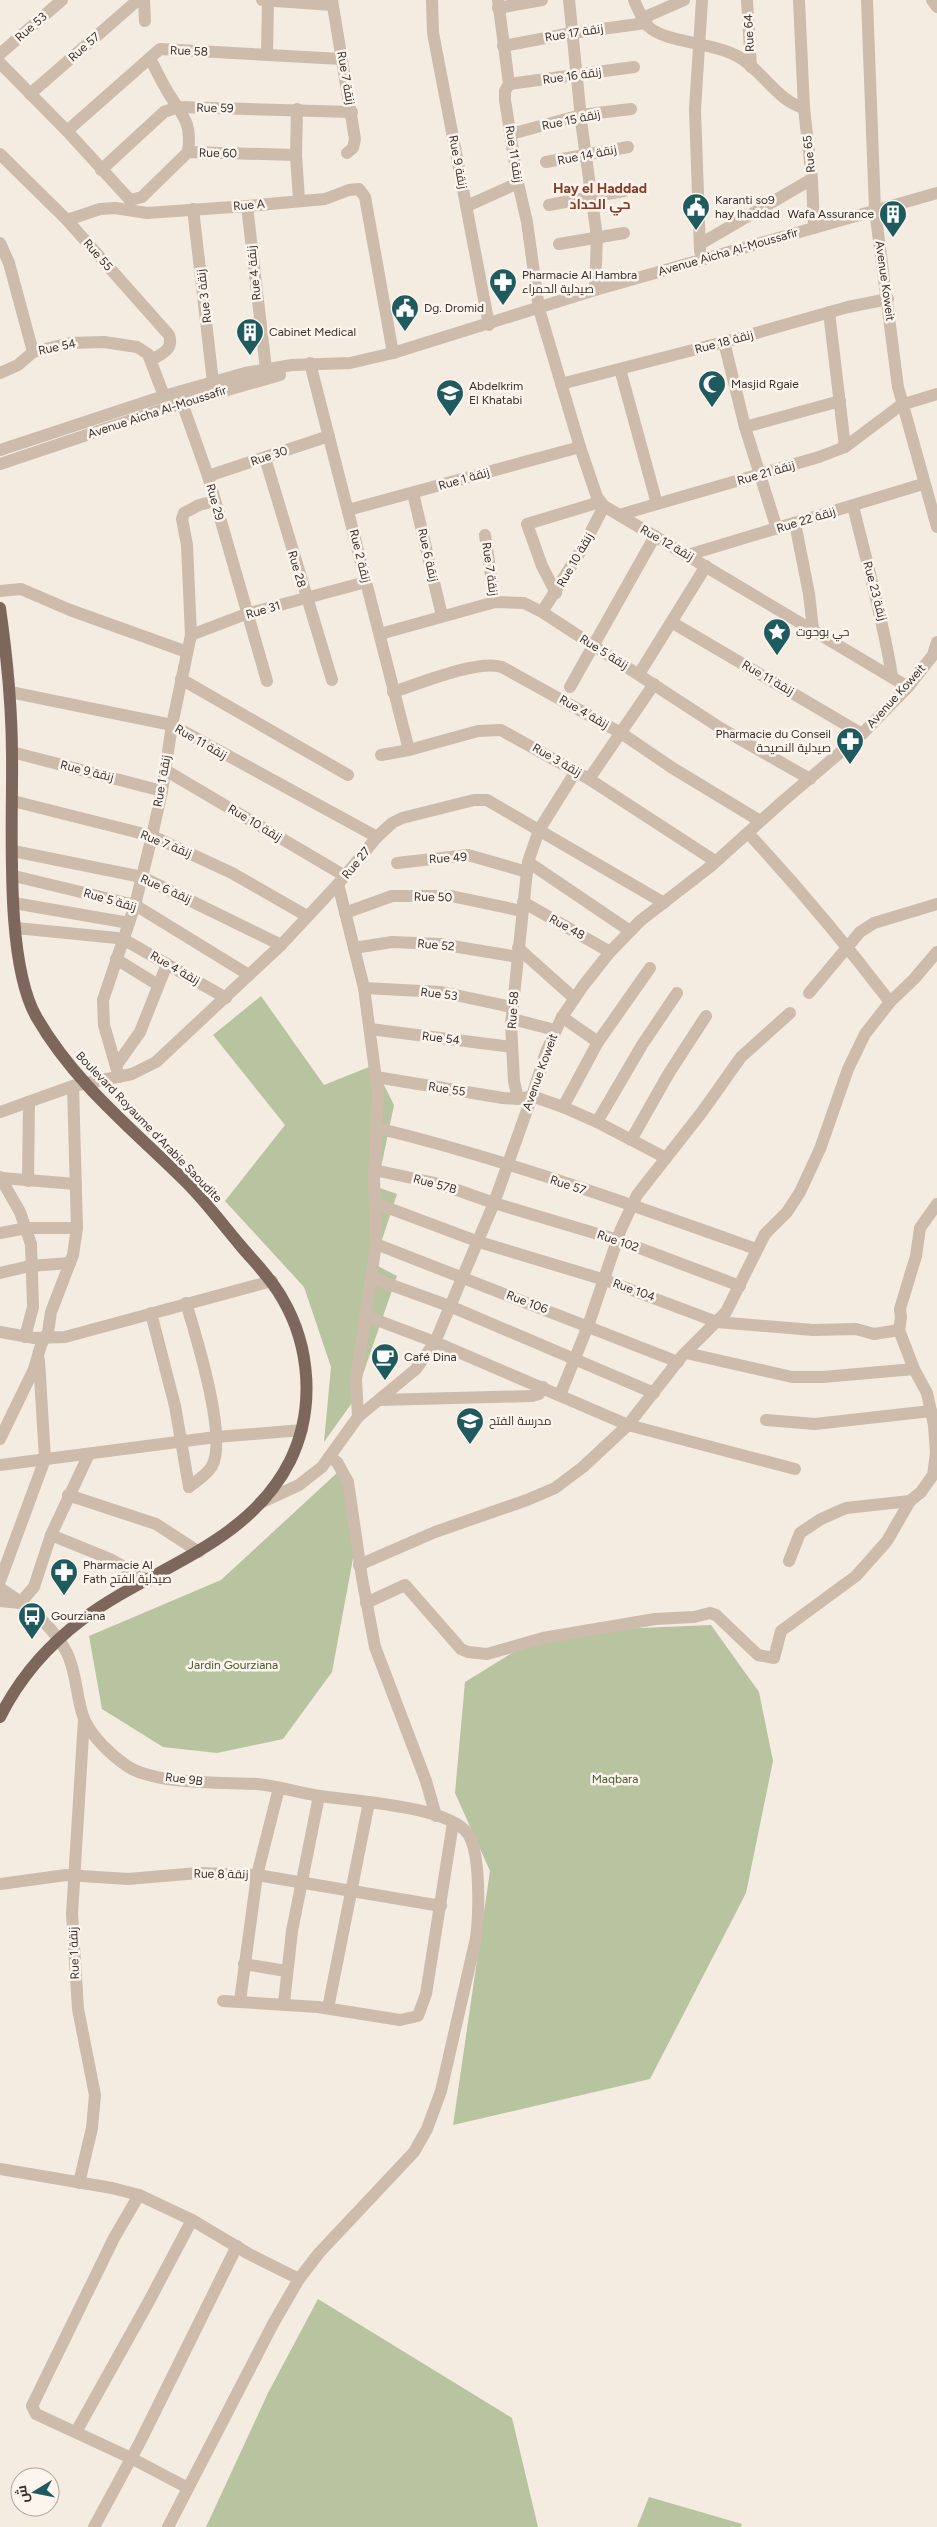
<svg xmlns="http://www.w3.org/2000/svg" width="937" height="2527" viewBox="0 0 937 2527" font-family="Figtree,Cairo,sans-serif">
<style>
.green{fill:#b8c4a0}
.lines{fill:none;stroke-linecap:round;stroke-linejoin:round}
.minor{stroke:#cdbbac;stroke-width:12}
.major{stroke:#7d675c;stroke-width:12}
.labels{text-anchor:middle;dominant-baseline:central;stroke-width:5;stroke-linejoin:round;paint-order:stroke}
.street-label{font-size:12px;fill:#3b302b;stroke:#fbf5ee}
.poi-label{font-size:12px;fill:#3b302b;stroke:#fbf5ee;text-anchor:start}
.park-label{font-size:12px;fill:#4a5a2e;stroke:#fbf5ee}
.neighbourhood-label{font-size:14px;font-weight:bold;fill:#8c3b22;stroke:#fbf5ee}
</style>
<rect width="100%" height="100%" fill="#f4ebe1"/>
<g class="green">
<path d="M261,996L324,1085L374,1065L394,1105L377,1187L397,1194L374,1264L397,1276L354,1400L324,1442L331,1367L304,1287L225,1201L285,1125L213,1035Z"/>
<path d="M338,1472L359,1526L332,1672L283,1739L217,1753L163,1747L102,1709L89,1636L221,1580Z"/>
<path d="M711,1625L759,1692L773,1761L746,1893L650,2079L453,2125L490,1871L455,1793L465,1682L546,1632Z"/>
<path d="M318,2299L512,2418L538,2527H206L268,2393Z"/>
<path d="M649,2497L742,2524L741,2527H637Z"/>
</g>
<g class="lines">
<g class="minor">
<path d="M144,0L145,21"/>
<path d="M262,0L332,5"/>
<path d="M332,0L355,139L353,148L347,153"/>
<path d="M432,0L433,33L489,325"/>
<path d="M498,0L509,84L505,91V100L518,183L527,222L539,309L580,447L597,497L604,506L619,515L908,687"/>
<path d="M569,0L582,128L597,237L595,290"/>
<path d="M634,0C638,9 642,20 649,27C666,43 714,42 739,57C763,71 777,101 804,108"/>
<path d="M747,0L751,67"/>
<path d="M867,0L875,210L898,387L937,527"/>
<path d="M932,0L937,7"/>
<path d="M498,8L542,0"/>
<path d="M643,18L684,0"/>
<path d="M503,46L572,33L646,23"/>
<path d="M0,54L62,0"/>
<path d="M267,54L268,0"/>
<path d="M150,59C157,71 162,83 169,94C184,117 192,124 188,152"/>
<path d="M0,63L67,131L130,200"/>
<path d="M509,84L634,67"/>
<path d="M30,94L138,0"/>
<path d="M297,109L296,155L299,200"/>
<path d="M67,131L160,49L342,59"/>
<path d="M511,134L581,115L631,109"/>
<path d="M0,154L67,220L169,335C174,349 162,354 151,360"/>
<path d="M546,162L628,147"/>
<path d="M101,170L164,112L178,107L352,112"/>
<path d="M812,179L814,228"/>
<path d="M130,200L142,197L188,152L296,155"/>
<path d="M549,205L624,191"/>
<path d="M247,206L266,369"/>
<path d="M467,206L518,183"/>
<path d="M193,209L213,382"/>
<path d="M67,220L100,209L115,208L147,213L247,206L325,199L349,190L359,189L365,197L393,353"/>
<path d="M0,243L9,263L33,352"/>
<path d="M559,244L624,233"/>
<path d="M700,244L812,179L804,108L799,0"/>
<path d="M700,251L695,109L702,0"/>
<path d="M829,312L845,447"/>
<path d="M724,342L745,427L777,529"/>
<path d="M310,363L409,750"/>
<path d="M620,369L657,504"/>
<path d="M0,373L18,365L33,352L70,343L104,342L137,347L148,354L164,396"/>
<path d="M561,384L724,342L848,307L888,299"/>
<path d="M180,397L208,476L267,681"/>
<path d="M745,427L840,401"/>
<path d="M0,450L164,396L245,373L292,365L350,363L393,353L595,290L937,193"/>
<path d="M265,458L332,680"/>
<path d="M0,464L182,403L280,375"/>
<path d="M208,476L329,436"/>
<path d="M413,493L442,616"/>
<path d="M853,506C867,563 883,619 892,676"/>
<path d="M348,510L580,447"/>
<path d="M619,515L819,457L845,447L901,405L937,394"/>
<path d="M795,523L809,594L813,629"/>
<path d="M485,535L495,602"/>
<path d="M688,555L923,484"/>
<path d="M0,591L21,589L70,610L187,652"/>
<path d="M556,593L542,566L527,524L600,502"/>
<path d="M542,612L582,549L604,506"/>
<path d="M673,623L862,734"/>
<path d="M380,634L495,602L524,603L542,612L722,729L810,779"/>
<path d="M191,635L246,614L366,582"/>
<path d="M639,674L706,566"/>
<path d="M181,679L348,775"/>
<path d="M570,687L655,536"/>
<path d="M10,692L172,725L377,837"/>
<path d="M393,692C419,684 478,659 502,667L621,733L671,767L760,821"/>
<path d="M12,752L162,791"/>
<path d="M381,755L409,750L478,731L501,730L589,779L715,861"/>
<path d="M165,770L345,876"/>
<path d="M589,779L654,684"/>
<path d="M13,801L152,836L232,873L307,916"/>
<path d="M748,833C798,887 845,943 890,1002"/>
<path d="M13,851L142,877L281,945"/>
<path d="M528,862L630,931"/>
<path d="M397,863L468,855L527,872"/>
<path d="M14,876L135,905L249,975"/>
<path d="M338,884L364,988L378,1094L374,1179L376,1244L356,1379L358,1417"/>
<path d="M523,902L610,952"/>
<path d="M14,903L129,923"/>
<path d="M345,913L392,896H451L522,911"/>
<path d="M16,928L117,938"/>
<path d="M123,939L226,998"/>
<path d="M354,948L392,942L440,944L518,957"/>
<path d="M518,948L574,998"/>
<path d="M116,959L158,985"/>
<path d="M364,988L441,992L512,1007"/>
<path d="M809,993L860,932L874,923L937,904"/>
<path d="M562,1017L598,1042"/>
<path d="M512,1019L555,1030"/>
<path d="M370,1029L512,1047"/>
<path d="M116,1066L140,1032L167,964"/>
<path d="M119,1077L104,1025L103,1000L135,905L152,836L162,791L172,725L191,635L187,545L182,519L184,513L199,505L215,501"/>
<path d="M376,1077L503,1098L518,1099L532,1096L563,1107L597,1122L666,1158"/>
<path d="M518,1099L514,1081L511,1024L528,862L539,830L576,771"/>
<path d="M563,1107L598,1042L650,968"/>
<path d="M0,1112L73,1086L132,1074L156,1062L281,945L338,884L377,837L392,823L402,818L474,800H487L664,903"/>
<path d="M597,1122L642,1045L677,993"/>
<path d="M377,1128C505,1159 632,1205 756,1249"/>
<path d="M631,1140L669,1073L706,1016"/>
<path d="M374,1170L440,1184L494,1203L618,1240L740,1286"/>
<path d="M0,1177L20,1212L31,1244L33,1307L25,1337"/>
<path d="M2,1178L76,1184"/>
<path d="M28,1181L29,1102"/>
<path d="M375,1203L479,1242L605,1280L717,1322L813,1330L856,1329L874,1334L899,1330"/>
<path d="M0,1233L27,1228H77"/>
<path d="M376,1244L678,1362"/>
<path d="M0,1273L30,1266L70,1263"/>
<path d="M372,1278L452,1307L654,1393"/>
<path d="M186,1303C196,1336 228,1438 212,1466C207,1475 196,1481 189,1487"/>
<path d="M151,1313L175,1406L189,1487"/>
<path d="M366,1316L435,1342L628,1425L795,1469"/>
<path d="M0,1332L34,1338L65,1337L272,1281"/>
<path d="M686,1353L792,1377H823L914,1369"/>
<path d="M560,1395L588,1326L621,1229L637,1195L702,1112L741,1057L790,1013"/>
<path d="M379,1400L532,1396L539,1394L543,1387"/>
<path d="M766,1420L815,1424L931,1411"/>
<path d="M0,1439L34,1369L41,1345L48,1332L51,1312L73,1255L77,1228L73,1086"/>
<path d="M329,1457L337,1462L348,1482L362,1578L375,1647L426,1781L436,1816"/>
<path d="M0,1465L216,1437L302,1430"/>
<path d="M68,1495L156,1524L199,1552"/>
<path d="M260,1503L299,1485L322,1467L358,1417L416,1369L435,1342L494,1203L532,1096L546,1052L562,1017L583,986L610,952L640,921L711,866L783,801L862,734L908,687L933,655L937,642"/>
<path d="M51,1535L110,1559L149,1581"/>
<path d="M789,1561L800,1533L821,1519L846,1508L910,1501L921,1492L933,1475L936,1453L934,1425L927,1393L914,1369L899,1330L901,1318L900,1309L916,1256L920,1228L937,1204"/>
<path d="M359,1565L435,1532L527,1500L555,1488L583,1467L628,1425L682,1356L726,1312L765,1234L787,1212L800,1192L820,1149L848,1069L865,1034L890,1002L914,979L937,952"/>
<path d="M0,1581L45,1459L39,1360"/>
<path d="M0,1588C25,1604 54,1626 67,1653C77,1673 76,1698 84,1719C92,1737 111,1755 127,1766C155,1785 223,1782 257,1784C278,1786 299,1793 320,1796C352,1801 449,1806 468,1834C481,1853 479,1915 476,1938L441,2091L427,2129L414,2152L319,2253L299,2279L273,2324L168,2527"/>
<path d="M0,1601L20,1603L34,1587L51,1535L89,1454"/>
<path d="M366,1603L405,1585L461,1649L468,1652L487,1654L543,1638L655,1619L694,1617L710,1613L716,1615L758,1655L774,1658L781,1631L856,1576L887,1541L910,1501"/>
<path d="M0,1884L66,1875L128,1879L198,1873L257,1875L441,1906"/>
<path d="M244,1964L286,1971"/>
<path d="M223,2001L318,2007L400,2020L418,2016L426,1994L453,1823"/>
<path d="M240,2001L257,1875L279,1788"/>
<path d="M284,2003L292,1931L319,1796"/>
<path d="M328,2008L369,1802"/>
<path d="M0,2169L112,2188L139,2195L192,2220L249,2254L299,2279"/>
<path d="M79,2183L92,2128L95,2095L78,2009L72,1914L84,1719"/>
<path d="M139,2195L114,2238L32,2406L36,2414L131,2458L188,2488"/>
<path d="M76,2432L148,2303L192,2220"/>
<path d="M94,2527L140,2442L237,2246"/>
</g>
<path class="major" d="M0,608C7,657 12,707 12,757C13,824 4,962 37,1018C75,1084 135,1131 187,1183C206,1202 223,1225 240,1245C255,1263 271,1278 282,1298C311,1347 315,1410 290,1461C248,1545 152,1567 83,1619C47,1646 20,1677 0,1717"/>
</g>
<defs>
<g id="civic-pin" transform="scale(1.4375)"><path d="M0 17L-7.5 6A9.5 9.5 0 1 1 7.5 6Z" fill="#1f5a5e" stroke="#fbf5ee"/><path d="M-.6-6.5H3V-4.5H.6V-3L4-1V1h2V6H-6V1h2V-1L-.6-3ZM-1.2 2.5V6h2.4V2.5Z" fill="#fff"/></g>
<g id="building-pin" transform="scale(1.4375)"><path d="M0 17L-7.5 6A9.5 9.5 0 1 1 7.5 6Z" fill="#1f5a5e" stroke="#fbf5ee"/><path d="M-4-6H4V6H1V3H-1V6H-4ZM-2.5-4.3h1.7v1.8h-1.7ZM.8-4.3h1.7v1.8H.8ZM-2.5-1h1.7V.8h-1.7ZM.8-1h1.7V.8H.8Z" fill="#fff"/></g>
<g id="pharmacy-pin" transform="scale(1.4375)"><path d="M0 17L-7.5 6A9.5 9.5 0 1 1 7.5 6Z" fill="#1f5a5e" stroke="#fbf5ee"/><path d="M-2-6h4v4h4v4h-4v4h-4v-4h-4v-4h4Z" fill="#fff"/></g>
<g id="mosque-pin" transform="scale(1.4375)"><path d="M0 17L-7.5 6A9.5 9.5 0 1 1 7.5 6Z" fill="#1f5a5e" stroke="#fbf5ee"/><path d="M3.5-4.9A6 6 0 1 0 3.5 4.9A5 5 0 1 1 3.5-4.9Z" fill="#fff"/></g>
<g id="school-pin" transform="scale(1.4375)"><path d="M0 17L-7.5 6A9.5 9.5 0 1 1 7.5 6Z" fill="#1f5a5e" stroke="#fbf5ee"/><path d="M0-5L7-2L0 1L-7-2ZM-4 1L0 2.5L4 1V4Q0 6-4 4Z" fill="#fff"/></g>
<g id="sight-pin" transform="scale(1.4375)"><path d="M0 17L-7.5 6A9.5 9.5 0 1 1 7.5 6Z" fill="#1f5a5e" stroke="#fbf5ee"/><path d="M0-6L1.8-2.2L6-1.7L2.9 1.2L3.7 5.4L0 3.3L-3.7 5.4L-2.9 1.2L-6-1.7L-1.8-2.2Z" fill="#fff"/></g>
<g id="cafe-pin" transform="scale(1.4375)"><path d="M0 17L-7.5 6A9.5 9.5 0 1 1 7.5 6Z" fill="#1f5a5e" stroke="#fbf5ee"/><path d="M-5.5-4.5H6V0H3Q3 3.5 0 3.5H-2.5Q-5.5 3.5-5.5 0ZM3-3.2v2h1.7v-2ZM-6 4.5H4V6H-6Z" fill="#fff"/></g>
<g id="bus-pin" transform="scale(1.4375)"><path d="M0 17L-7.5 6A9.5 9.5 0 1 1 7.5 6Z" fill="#1f5a5e" stroke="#fbf5ee"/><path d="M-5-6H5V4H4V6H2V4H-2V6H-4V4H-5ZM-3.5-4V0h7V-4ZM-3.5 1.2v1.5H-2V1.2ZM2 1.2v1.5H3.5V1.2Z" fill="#fff"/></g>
</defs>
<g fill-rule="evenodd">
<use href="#civic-pin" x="696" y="207"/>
<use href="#building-pin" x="893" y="214"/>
<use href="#pharmacy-pin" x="503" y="282"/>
<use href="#civic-pin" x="405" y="308"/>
<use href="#building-pin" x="250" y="332"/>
<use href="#mosque-pin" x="712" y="384"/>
<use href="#school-pin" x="450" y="393"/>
<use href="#sight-pin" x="777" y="632"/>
<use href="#pharmacy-pin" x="850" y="741"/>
<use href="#cafe-pin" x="385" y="1357"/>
<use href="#school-pin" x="470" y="1421"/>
<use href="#pharmacy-pin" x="64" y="1572"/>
<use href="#bus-pin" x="32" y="1616"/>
</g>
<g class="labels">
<g class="street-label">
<text transform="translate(31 27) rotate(-41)">Rue 53</text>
<text transform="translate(574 33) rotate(-9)">Rue 17 زنقة</text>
<text transform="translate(749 33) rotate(-93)">Rue 64</text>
<text transform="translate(84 47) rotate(-41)">Rue 57</text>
<text transform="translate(189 51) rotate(2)">Rue 58</text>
<text transform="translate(572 76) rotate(-8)">Rue 16 زنقة</text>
<text transform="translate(346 78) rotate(80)">Rue 7 زنقة</text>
<text transform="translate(215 108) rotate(1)">Rue 59</text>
<text transform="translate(571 120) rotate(-12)">Rue 15 زنقة</text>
<text transform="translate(218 153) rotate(1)">Rue 60</text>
<text transform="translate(514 154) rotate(81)">Rue 11 زنقة</text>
<text transform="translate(809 154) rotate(-96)">Rue 65</text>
<text transform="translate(587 155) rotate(-11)">Rue 14 زنقة</text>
<text transform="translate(458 162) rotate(79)">Rue 9 زنقة</text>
<text transform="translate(249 205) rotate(-5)">Rue A</text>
<text transform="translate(728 252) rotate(-16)">Avenue Aicha Al-Moussafir</text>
<text transform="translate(98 255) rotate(49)">Rue 55</text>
<text transform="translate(254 273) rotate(-96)">Rue 4 زنقة</text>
<text transform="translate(885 281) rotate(82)">Avenue Koweit</text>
<text transform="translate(204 296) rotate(-97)">Rue 3 زنقة</text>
<text transform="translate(724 342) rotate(-15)">Rue 18 زنقة</text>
<text transform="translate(57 347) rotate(-12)">Rue 54</text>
<text transform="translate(157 412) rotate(-18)">Avenue Aicha Al-Moussafir</text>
<text transform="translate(269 456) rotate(-18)">Rue 30</text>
<text transform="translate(766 473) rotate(-16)">Rue 21 زنقة</text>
<text transform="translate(464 479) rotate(-16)">Rue 1 زنقة</text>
<text transform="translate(215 502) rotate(75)">Rue 29</text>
<text transform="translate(806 520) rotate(-17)">Rue 22 زنقة</text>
<text transform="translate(667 543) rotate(30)">Rue 12 زنقة</text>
<text transform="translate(428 555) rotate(77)">Rue 6 زنقة</text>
<text transform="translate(360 556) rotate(76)">Rue 2 زنقة</text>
<text transform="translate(575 560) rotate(-60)">Rue 10 زنقة</text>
<text transform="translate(297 569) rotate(74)">Rue 28</text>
<text transform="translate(490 569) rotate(82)">Rue 7 زنقة</text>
<text transform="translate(875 591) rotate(75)">Rue 23 زنقة</text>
<text transform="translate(263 610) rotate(-16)">Rue 31</text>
<text transform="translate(604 652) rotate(32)">Rue 5 زنقة</text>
<text transform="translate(768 678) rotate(30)">Rue 11 زنقة</text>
<text transform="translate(896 696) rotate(-48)">Avenue Koweit</text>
<text transform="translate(584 712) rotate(30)">Rue 4 زنقة</text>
<text transform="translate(201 742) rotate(30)">Rue 11 زنقة</text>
<text transform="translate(557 760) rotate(30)">Rue 3 زنقة</text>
<text transform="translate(87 771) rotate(14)">Rue 9 زنقة</text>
<text transform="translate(162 781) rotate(-80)">Rue 1 زنقة</text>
<text transform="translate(255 823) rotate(31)">Rue 10 زنقة</text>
<text transform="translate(166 844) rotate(22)">Rue 7 زنقة</text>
<text transform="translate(448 858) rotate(-4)">Rue 49</text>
<text transform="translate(356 863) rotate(-51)">Rue 27</text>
<text transform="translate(166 889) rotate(24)">Rue 6 زنقة</text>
<text transform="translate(433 897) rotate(1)">Rue 50</text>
<text transform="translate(110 900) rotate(16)">Rue 5 زنقة</text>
<text transform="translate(567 927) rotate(29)">Rue 48</text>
<text transform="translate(436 945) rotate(5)">Rue 52</text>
<text transform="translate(175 968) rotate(30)">Rue 4 زنقة</text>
<text transform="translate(439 994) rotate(7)">Rue 53</text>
<text transform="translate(513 1010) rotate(-86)">Rue 58</text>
<text transform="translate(441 1038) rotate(7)">Rue 54</text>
<text transform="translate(540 1072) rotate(-70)">Avenue Koweit</text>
<text transform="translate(447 1089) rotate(9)">Rue 55</text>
<text transform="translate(149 1127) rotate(46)">Boulevard Royaume d'Arabie Saoudite</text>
<text transform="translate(435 1184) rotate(15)">Rue 57B</text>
<text transform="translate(568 1185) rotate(18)">Rue 57</text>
<text transform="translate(618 1241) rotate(19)">Rue 102</text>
<text transform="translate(634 1290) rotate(20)">Rue 104</text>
<text transform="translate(527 1302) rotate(21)">Rue 106</text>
<text transform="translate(184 1779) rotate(7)">Rue 9B</text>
<text transform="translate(221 1874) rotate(1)">Rue 8 زنقة</text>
<text transform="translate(74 1953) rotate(-92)">Rue 1 زنقة</text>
</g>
<g class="poi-label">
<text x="715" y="200">Karanti so9<tspan x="715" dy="14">hay lhaddad</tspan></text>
<text x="874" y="214" text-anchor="end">Wafa Assurance</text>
<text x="522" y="275">Pharmacie Al Hambra<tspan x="522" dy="14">صيدلية الحمراء</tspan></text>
<text x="424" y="308">Dg. Dromid</text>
<text x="269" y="332">Cabinet Medical</text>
<text x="731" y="384">Masjid Rgaie</text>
<text x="469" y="386">Abdelkrim<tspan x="469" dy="14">El Khatabi</tspan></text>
<text x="796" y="632">حي بوحوت</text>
<text x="831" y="734" text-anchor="end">Pharmacie du Conseil<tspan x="831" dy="14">صيدلية النصيحة</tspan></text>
<text x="404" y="1357">Café Dina</text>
<text x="489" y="1421">مدرسة الفتح</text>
<text x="83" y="1565">Pharmacie Al<tspan x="83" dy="14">Fath صيدلية الفتح</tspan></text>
<text x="51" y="1616">Gourziana</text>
</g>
<g class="park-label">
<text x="233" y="1665">Jardin Gourziana</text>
<text x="615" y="1779">Maqbara</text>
</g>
<g class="neighbourhood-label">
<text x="600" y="188">Hay el Haddad<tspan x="600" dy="16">حي الحداد</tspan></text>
</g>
</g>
<g transform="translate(35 2492) rotate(260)"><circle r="24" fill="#fbf5ee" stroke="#aea6a0"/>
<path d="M0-4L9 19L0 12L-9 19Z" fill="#1f5a5e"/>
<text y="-8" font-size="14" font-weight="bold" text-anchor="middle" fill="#3b302b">ش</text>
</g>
</svg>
